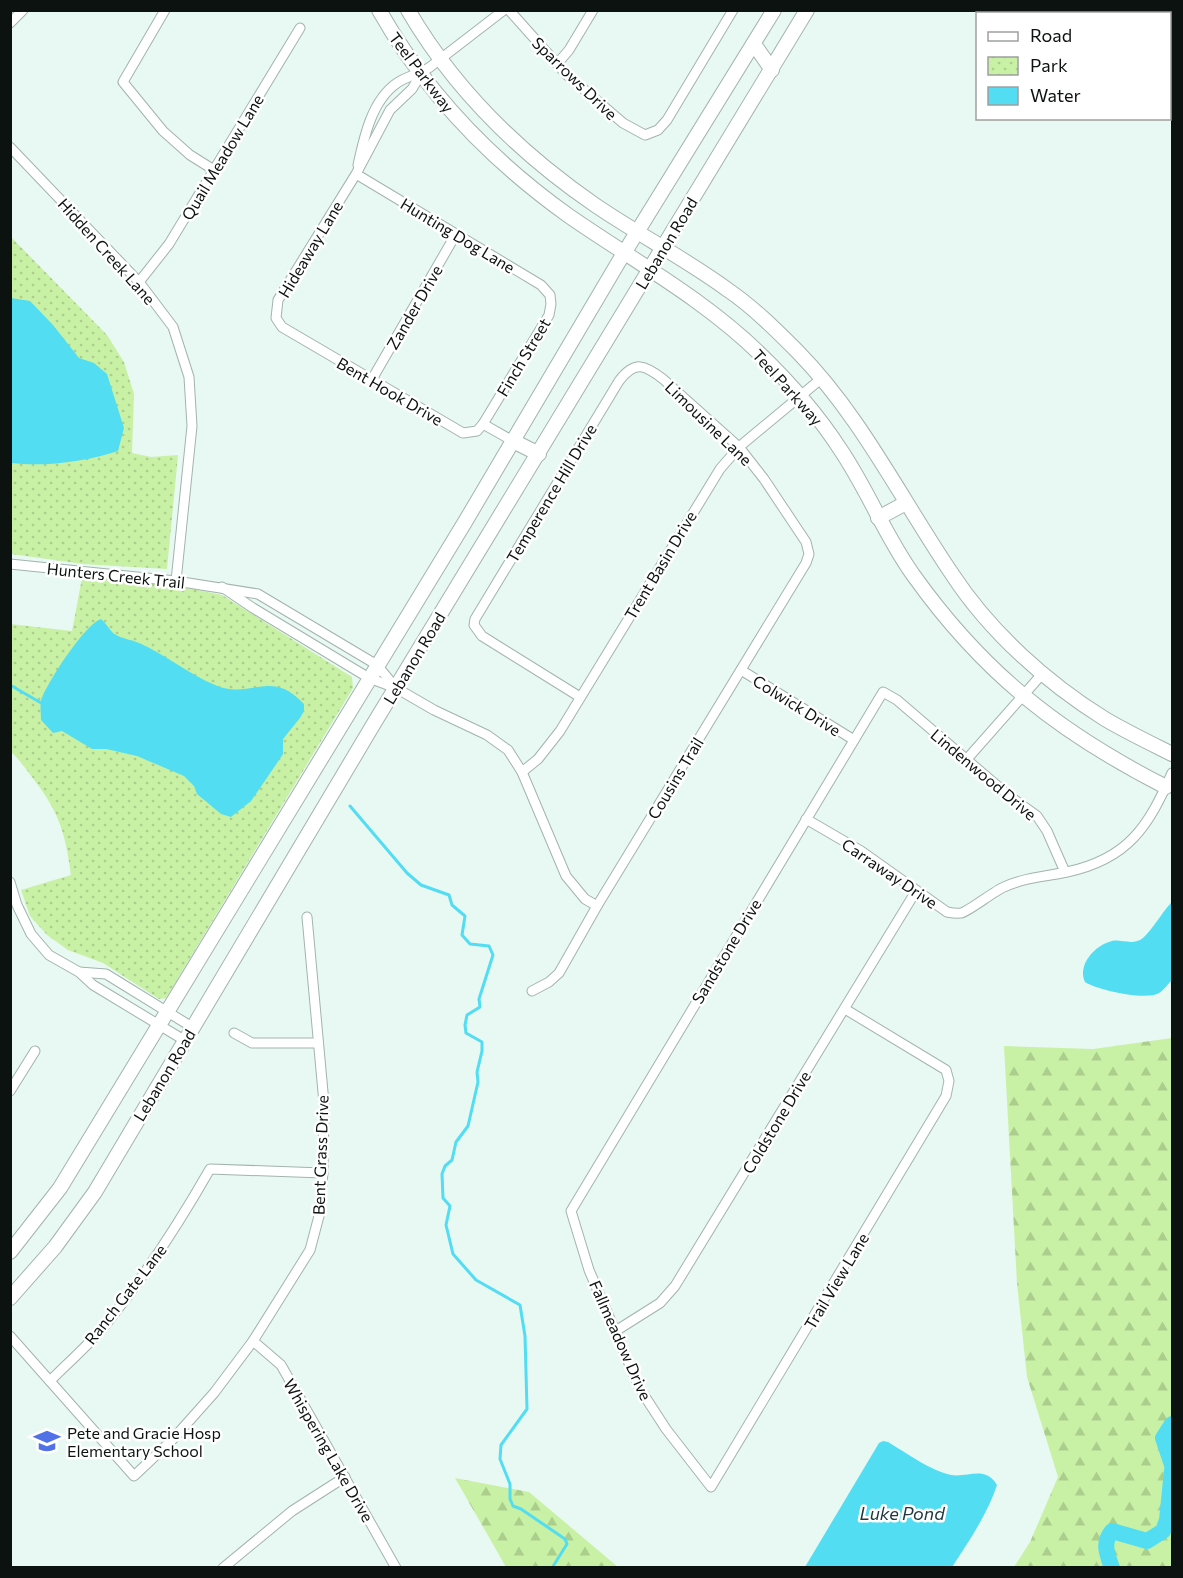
<svg xmlns="http://www.w3.org/2000/svg" width="1183" height="1578" viewBox="0 0 1183 1578" font-family="Commissioner,sans-serif">
<style>
.forest{fill:url(#forest-firs)}
.park{fill:url(#park-dots)}
.water{fill:#52ddf2}
.lines{fill:none;stroke-linecap:round;stroke-linejoin:round}
.stream{stroke:#52ddf2;stroke-width:3}
.river{stroke:#52ddf2;stroke-width:16}
.street-casing{stroke:#a3b3ad;stroke-width:11}
.secondary-casing{stroke:#a3b3ad;stroke-width:16}
.street{stroke:#fff;stroke-width:9}
.secondary{stroke:#fff;stroke-width:14}
.labels{text-anchor:middle;dominant-baseline:central;stroke-width:5;stroke-linejoin:round;paint-order:stroke}
.street-label{font-size:16px;fill:#0c120f;stroke:#fff}
.poi-label{font-size:16px;fill:#0c120f;stroke:#fff;text-anchor:start}
.water-label{font-size:18px;font-style:italic;fill:#21393d;stroke:#fff}
</style>
<defs>
<pattern id="forest-firs" width="22" height="20" patternUnits="userSpaceOnUse" patternTransform="scale(1.5)"><rect width="22" height="20" fill="#c9f1a5"/><path d="M5 1l3.5 6h-7zM16 11l3.5 6h-7z" fill="#abce8d"/></pattern>
<pattern id="park-dots" width="8" height="8" patternUnits="userSpaceOnUse" patternTransform="scale(1.5)"><rect width="8" height="8" fill="#c9f1a5"/><path d="M2 2h.1M6 6h.1" fill="none" stroke="#abce8d" stroke-width="1.8" stroke-linecap="round"/></pattern>
</defs>
<rect width="100%" height="100%" fill="#e8f8f2"/>
<g class="forest">
<path d="M1172,1038V1567H1014L1030,1542L1058,1477L1027,1377L1017,1283L1004,1046L1093,1049Z"/>
<path d="M455,1478L529,1492L618,1567H506Z"/>
</g>
<g class="park">
<path d="M10,236L107,335L124,362L134,394L132,453L151,457L178,455L167,569L83,564L11,554Z"/>
<path d="M82,578L179,586L222,595L352,677L353,688L166,998L159,999L103,963L68,950L47,935L30,916L21,890L71,875C65,831 59,812 32,777C25,768 19,759 11,752L10,624L72,631Z"/>
</g>
<g class="water">
<path d="M11,298L30,301L53,325L79,358L94,363L107,374L124,428L118,451C84,462 45,467 11,463Z"/>
<path d="M101,619C106,623 109,629 113,633C121,639 130,639 139,643C165,654 188,674 215,685C251,701 270,667 304,704V711L300,718L283,739V754L275,766L251,801L231,817L221,814L197,794L194,786L184,776L137,756L106,749H92L62,731L53,733L41,720C41,714 40,707 41,701C46,684 85,624 101,619Z"/>
<path d="M1172,902V980C1168,984 1164,990 1159,993C1146,1001 1097,990 1085,982C1077,965 1095,945 1112,941C1122,939 1133,946 1143,938C1153,929 1162,912 1172,902Z"/>
<path d="M883,1441L888,1442C905,1452 931,1471 951,1475C968,1478 985,1465 997,1485C987,1515 969,1541 952,1567H805L879,1443Z"/>
</g>
<g class="lines">
<g class="stream">
<path d="M10,685L43,704"/>
<path d="M350,806L407,873L421,885L449,895L452,905L465,916L462,935L470,944L489,946L493,955L479,999L480,1007L467,1015L465,1025L466,1033L482,1042V1051L477,1072L478,1082L468,1126L456,1142L452,1160L445,1166L442,1174L443,1198L450,1206L446,1225L453,1254L476,1280L520,1305L525,1336L527,1409L501,1445L500,1459L510,1484V1499L513,1506L521,1509L565,1539L567,1544L552,1568"/>
</g>
<g class="river">
<path d="M1172,1424L1163,1438L1172,1465"/>
<path d="M1112,1568C1107,1554 1102,1543 1112,1531L1147,1541L1163,1531L1167,1520L1172,1470"/>
</g>
<g class="street-casing">
<g id="street">
<path d="M165,10L123,82L163,131L190,155L214,170"/>
<path d="M509,10L567,75L623,123L645,135L658,130L667,120L733,10"/>
<path d="M10,23L23,10"/>
<path d="M557,64L569,50L593,10"/>
<path d="M10,147L139,282L173,327L189,377L192,426L176,581"/>
<path d="M358,165C364,137 372,100 397,83C407,76 420,74 430,67C455,48 479,29 504,10"/>
<path d="M356,174L541,285L550,295L551,304L549,315L483,424L477,431L463,433L282,327L276,318L278,300L356,174L390,110L412,89L421,74"/>
<path d="M139,282L169,244L300,28"/>
<path d="M371,381L456,234"/>
<path d="M483,424L513,441"/>
<path d="M10,564L176,581L258,594L377,665L396,688"/>
<path d="M222,587L253,608L369,678L396,688L434,710L487,735L508,750L522,772L566,876L585,899L597,906"/>
<path d="M741,670L854,740"/>
<path d="M967,759L1043,673"/>
<path d="M522,772L538,759L560,731L720,469L739,447L822,378"/>
<path d="M806,819L861,851L947,912C952,913 957,914 961,913C968,912 994,891 1004,887C1027,877 1043,877 1067,872C1128,859 1148,827 1172,773"/>
<path d="M10,882L17,905L31,934L49,955L79,972L93,985L184,1040"/>
<path d="M79,972L106,974L192,1027"/>
<path d="M532,991L549,982L559,973L597,906L806,563L809,554L806,542L764,479L739,447L663,379C645,365 635,360 619,381L475,619L474,625L482,636L580,697"/>
<path d="M845,1009L946,1070L949,1081L946,1096L711,1487L666,1429L640,1389L589,1270L571,1211L883,692L897,700L1008,795L1037,816L1047,831L1065,872"/>
<path d="M234,1033L252,1043H318"/>
<path d="M10,1091L35,1051"/>
<path d="M614,1332L660,1303L675,1286L916,891"/>
<path d="M10,1336L134,1476L173,1439L214,1393L253,1341L310,1250L319,1216L323,1173L324,1103L307,917"/>
<path d="M253,1341L281,1365L396,1568"/>
<path d="M50,1381C67,1364 86,1347 102,1329C143,1279 178,1225 210,1169L323,1173"/>
<path d="M223,1568L292,1511L345,1477"/>
</g>
</g>
<g class="secondary-casing">
<g id="secondary">
<path d="M379,10C426,93 492,161 569,216C634,261 704,299 760,354C790,383 818,415 840,449C868,490 885,536 914,576C984,674 1060,733 1166,787"/>
<path d="M408,10C454,89 521,154 595,205C639,235 686,259 728,290C753,307 776,330 797,351C861,416 901,499 952,574C990,632 1047,683 1105,719C1127,732 1150,743 1172,754"/>
<path d="M754,44L772,70"/>
<path d="M513,441L539,454"/>
<path d="M878,518L906,503"/>
<path d="M10,1252L60,1188L465,522L618,263L774,10"/>
<path d="M10,1298L55,1247L95,1192L373,725L807,10"/>
</g>
</g>
<use href="#street" class="street"/>
<use href="#secondary" class="secondary"/>
</g>
<defs>
<g id="school-bare" transform="scale(2.07)"><path d="M0-5L7-2L0 1L-7-2ZM-4 1L0 2.5L4 1V4Q0 6-4 4Z" fill="#5172e6" stroke="#fff" stroke-width="2.5" paint-order="stroke"/></g>
</defs>
<g fill-rule="evenodd">
<use href="#school-bare" x="47" y="1441"/>
</g>
<g class="labels">
<g class="street-label">
<text transform="translate(422 72) rotate(53)">Teel Parkway</text>
<text transform="translate(575 78) rotate(44)">Sparrows Drive</text>
<text transform="translate(222 157) rotate(-59)">Quail Meadow Lane</text>
<text transform="translate(458 235) rotate(31)">Hunting Dog Lane</text>
<text transform="translate(666 243) rotate(-59)">Lebanon Road</text>
<text transform="translate(310 249) rotate(-59)">Hideaway Lane</text>
<text transform="translate(107 251) rotate(48)">Hidden Creek Lane</text>
<text transform="translate(414 307) rotate(-60)">Zander Drive</text>
<text transform="translate(523 357) rotate(-59)">Finch Street</text>
<text transform="translate(788 387) rotate(48)">Teel Parkway</text>
<text transform="translate(390 391) rotate(30)">Bent Hook Drive</text>
<text transform="translate(709 423) rotate(44)">Limousine Lane</text>
<text transform="translate(551 493) rotate(-59)">Temperence Hill Drive</text>
<text transform="translate(660 565) rotate(-59)">Trent Basin Drive</text>
<text transform="translate(116 575) rotate(6)">Hunters Creek Trail</text>
<text transform="translate(414 658) rotate(-59)">Lebanon Road</text>
<text transform="translate(797 705) rotate(32)">Colwick Drive</text>
<text transform="translate(984 774) rotate(40)">Lindenwood Drive</text>
<text transform="translate(675 778) rotate(-59)">Cousins Trail</text>
<text transform="translate(890 873) rotate(34)">Carraway Drive</text>
<text transform="translate(726 951) rotate(-59)">Sandstone Drive</text>
<text transform="translate(164 1075) rotate(-59)">Lebanon Road</text>
<text transform="translate(776 1122) rotate(-59)">Coldstone Drive</text>
<text transform="translate(320 1155) rotate(-88)">Bent Grass Drive</text>
<text transform="translate(836 1281) rotate(-59)">Trail View Lane</text>
<text transform="translate(125 1294) rotate(-52)">Ranch Gate Lane</text>
<text transform="translate(621 1340) rotate(66)">Fallmeadow Drive</text>
<text transform="translate(329 1450) rotate(60)">Whispering Lake Drive</text>
</g>
<g class="poi-label">
<text x="67" y="1432">Pete and Gracie Hosp<tspan x="67" dy="18">Elementary School</tspan></text>
</g>
<g class="water-label">
<text x="902" y="1513">Luke Pond</text>
</g>
</g>
<rect width="1183" height="1578" fill="none" stroke="#0c120f" stroke-width="24"/>
<rect x="976" y="12" width="195" height="108" fill="#ffffff" stroke="#9ea09f" stroke-width="1.5"/>
<rect x="988" y="32" width="30" height="9" fill="#ffffff" stroke="#9ea09f" stroke-width="1.5"/>
<text x="1030" y="42" font-size="18" fill="#0c120f">Road</text>
<rect x="988" y="57" width="30" height="18" fill="url(#park-dots)" stroke="#9ea09f" stroke-width="1.5"/>
<text x="1030" y="72" font-size="18" fill="#0c120f">Park</text>
<rect x="988" y="87" width="30" height="18" fill="#52ddf2" stroke="#9ea09f" stroke-width="1.5"/>
<text x="1030" y="102" font-size="18" fill="#0c120f">Water</text>
</svg>
